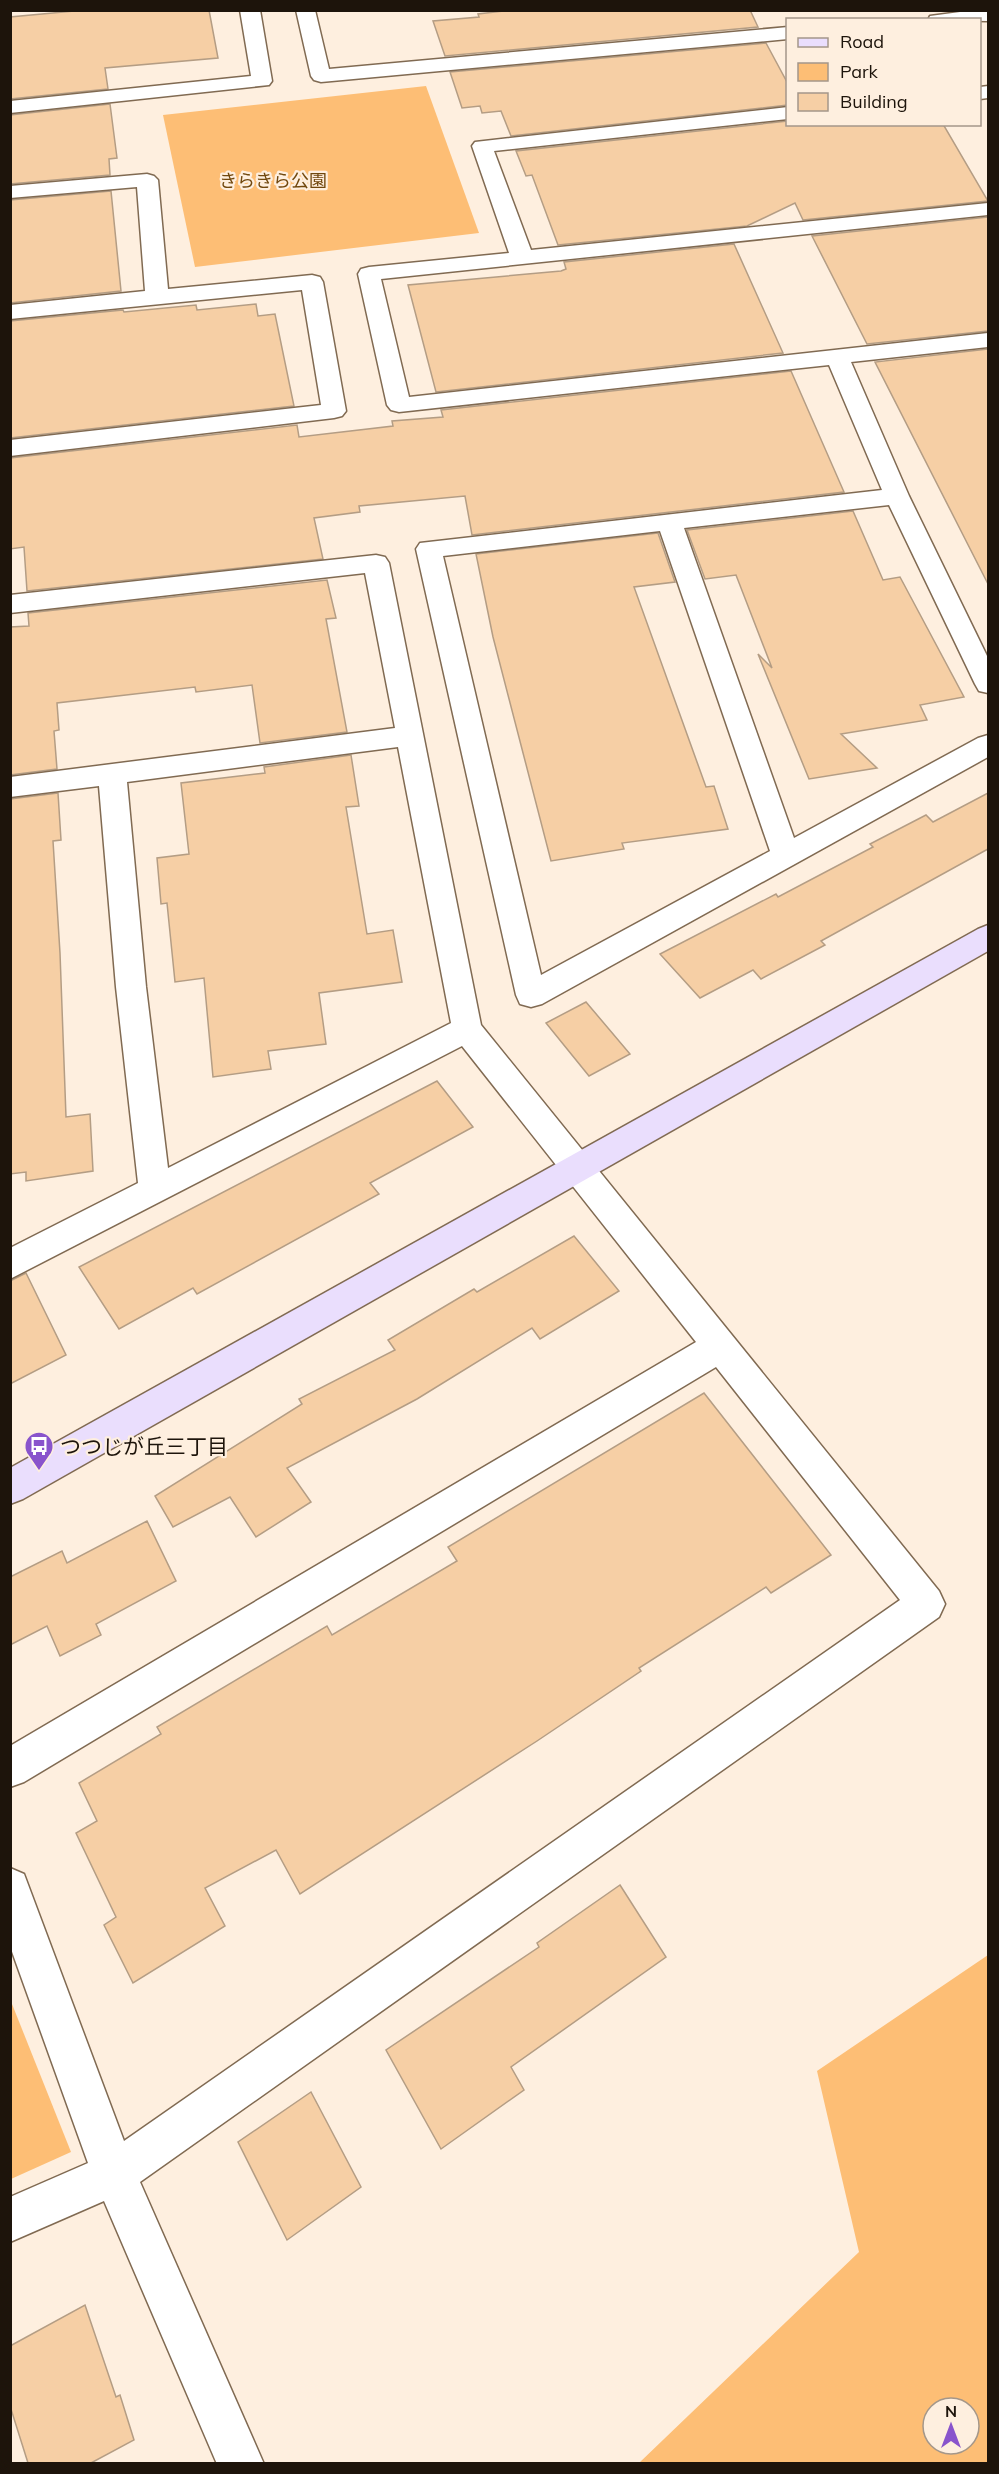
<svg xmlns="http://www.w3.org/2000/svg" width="999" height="2474" viewBox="0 0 999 2474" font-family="Mulish,'Noto Sans JP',sans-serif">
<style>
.green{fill:#fdbe75;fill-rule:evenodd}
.building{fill:#f6cfa5;stroke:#b49d84;stroke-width:1.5}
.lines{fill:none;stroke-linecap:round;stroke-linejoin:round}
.street-casing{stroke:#806a52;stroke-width:3}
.secondary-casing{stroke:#806a52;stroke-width:3}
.street{fill:#fff;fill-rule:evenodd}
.secondary{fill:#eadefd;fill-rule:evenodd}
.labels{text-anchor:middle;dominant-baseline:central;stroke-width:4.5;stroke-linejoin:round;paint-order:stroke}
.far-park-label{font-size:18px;fill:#71480e;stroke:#feefdf}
.poi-label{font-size:21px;fill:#1d140b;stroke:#feefdf;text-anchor:start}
</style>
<rect width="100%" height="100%" fill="#feefdf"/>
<g class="green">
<path d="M426,86L479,233L195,267L163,115Z"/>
<path d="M988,1955V2463H639L859,2252L817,2071ZM933,2408H969V2444H933Z"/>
<path d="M10,1999L71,2152L11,2179H10Z"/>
</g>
<g class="building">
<path d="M85,10H209L218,58L105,68L108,89L10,99V17Z"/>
<path d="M513,10H750L758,27L445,56L433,21L479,17L478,14Z"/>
<path d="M766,43L788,84V105L511,136L501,111L482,113L480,106L462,108L450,72Z"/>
<path d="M110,104L117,158L109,159L110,175L10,184V115Z"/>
<path d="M788,121V124H943L988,201L803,220L795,203L747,226L558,245L532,175L526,176L516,151Z"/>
<path d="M111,191L121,291L10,303V200Z"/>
<path d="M988,217V331L867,344L812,236Z"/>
<path d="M734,244L783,353L436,392L408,285L561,271L566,269L564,262Z"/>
<path d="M256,304L258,316L275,314L294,406L10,438V321L123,310L124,312L196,305L197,310Z"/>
<path d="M988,349V584L875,362Z"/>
<path d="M791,371L844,492L472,535L465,496L359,506L360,512L314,518L323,559L27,591L24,547L10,549V458L297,425L299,437L393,426L392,421L443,417L441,410Z"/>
<path d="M853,511L883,580L900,577L964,697L920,705L927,720L841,734L877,768L809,779L758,654L772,668L736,575L705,579L687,530Z"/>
<path d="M658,533L675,582L634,587L706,787L714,786L728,829L622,843L624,849L551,861L493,637L476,554Z"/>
<path d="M327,580L336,618L326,619L347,732L260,743L252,685L196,692L195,687L57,703L59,730L54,731L57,769L10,775V627L29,626L28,613Z"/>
<path d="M351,755L359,806L346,807L367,934L393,930L402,982L319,993L326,1044L268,1051L271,1069L213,1077L204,978L175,982L167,903L161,904L157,858L189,854L181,783L265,773L264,767Z"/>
<path d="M58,793L61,840L53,841L60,953L66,1117L90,1114L93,1171L26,1181V1172L10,1174V799Z"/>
<path d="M988,793V849L821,941L825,945L761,979L753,970L700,998L660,954L776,894L778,897L873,847L870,844L926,815L933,822Z"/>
<path d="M586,1002L630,1054L589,1076L546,1023Z"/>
<path d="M437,1081L473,1127L370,1183L379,1194L197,1294L193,1288L119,1329L79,1267Z"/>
<path d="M574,1236L619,1291L540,1339L532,1328L417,1399L287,1468L311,1502L256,1537L230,1497L173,1527L155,1496L302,1404L299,1399L395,1350L388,1340L474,1289L477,1292Z"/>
<path d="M26,1273L66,1355L10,1384V1281Z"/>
<path d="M704,1393L831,1555L771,1593L766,1587L639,1668L641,1671L537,1741L300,1894L276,1850L205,1888L225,1926L133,1983L104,1925L116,1917L76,1833L97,1821L79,1783L161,1734L157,1727L327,1626L332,1635L457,1561L448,1547Z"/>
<path d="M147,1521L176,1581L96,1624L101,1635L60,1656L47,1626L10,1645V1577L62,1551L67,1563Z"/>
<path d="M620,1885L666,1957L511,2067L524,2090L441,2149L386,2050L539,1947L537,1943Z"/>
<path d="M311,2092L361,2187L287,2240L238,2142Z"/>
<path d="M85,2305L116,2397L120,2395L134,2440L91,2463H28L10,2406V2346Z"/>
</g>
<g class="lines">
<g class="street-casing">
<g id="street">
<path d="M240,10H260L272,81L269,85L10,113V101L251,76Z"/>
<path d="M296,10H315L329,69L788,27V39L321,82L314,80L311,76Z"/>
<path d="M975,10H988V21L928,20L930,16Z"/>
<path d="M988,86V98L980,99V87Z"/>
<path d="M788,107V119L494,151L531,250L988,203V215L381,279L409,397L988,333V347L851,362L909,496L988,658V693L979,691L975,684L889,505L684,528L794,838L978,738L988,735V757L542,1004L531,1007L520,1004L516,995L416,549L420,543L882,490L829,365L399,412L391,410L387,405L358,274L361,269L369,267L509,253L472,146L475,142ZM660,531L770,851L541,975L443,556Z"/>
<path d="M147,174L154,176L158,180L168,289L312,275L320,277L323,282L346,411L342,416L334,418L10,456V440L321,405L302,290L10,319V305L145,291L137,187L10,198V186Z"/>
<path d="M376,555L385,557L389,563L481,1025L939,1591L945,1604L939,1617L140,2182L264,2464H217L104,2201L10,2242V2197L88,2163L10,1946V1868L24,1874L124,2141L900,1600L716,1367L24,1782L10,1787V1746L696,1342L462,1046L10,1279V1248L138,1183L116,987L99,786L10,797V777L395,728L365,573L10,613V595ZM398,747L451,1023L168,1168L146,987L127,782Z"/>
</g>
</g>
<g class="secondary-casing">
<path id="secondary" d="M988,925V951L23,1499L10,1504V1468L978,929Z"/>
</g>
<use href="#street" class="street"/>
<use href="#secondary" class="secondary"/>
</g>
<defs>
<g id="bus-pin" transform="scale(1.5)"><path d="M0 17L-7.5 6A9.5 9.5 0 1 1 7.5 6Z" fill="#8954cc" stroke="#feefdf"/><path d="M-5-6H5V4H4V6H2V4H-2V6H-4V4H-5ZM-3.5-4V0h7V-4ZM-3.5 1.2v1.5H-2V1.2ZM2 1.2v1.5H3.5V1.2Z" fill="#fff"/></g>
</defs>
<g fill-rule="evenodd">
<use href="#bus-pin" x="39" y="1446"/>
</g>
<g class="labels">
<g class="far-park-label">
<text x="273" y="180">きらきら公園</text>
</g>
<g class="poi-label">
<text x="60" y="1446">つつじが丘三丁目</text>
</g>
</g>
<rect width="999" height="2474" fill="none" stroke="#1d140b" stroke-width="24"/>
<rect x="786" y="18" width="195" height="108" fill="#feefdf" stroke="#a4978a" stroke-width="1.5"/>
<rect x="798" y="38" width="30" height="9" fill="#eadefd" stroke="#a4978a" stroke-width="1.5"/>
<text x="840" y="48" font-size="18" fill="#1d140b">Road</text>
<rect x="798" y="63" width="30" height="18" fill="#fdbe75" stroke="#a4978a" stroke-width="1.5"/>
<text x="840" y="78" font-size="18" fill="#1d140b">Park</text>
<rect x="798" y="93" width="30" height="18" fill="#f6cfa5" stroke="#a4978a" stroke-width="1.5"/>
<text x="840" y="108" font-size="18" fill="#1d140b">Building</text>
<g transform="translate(951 2426)"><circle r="28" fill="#feefdf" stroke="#a4978a" stroke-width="1.5"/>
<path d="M0-4.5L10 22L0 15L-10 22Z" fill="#8954cc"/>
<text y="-9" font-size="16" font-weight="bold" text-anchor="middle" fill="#1d140b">N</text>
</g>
</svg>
